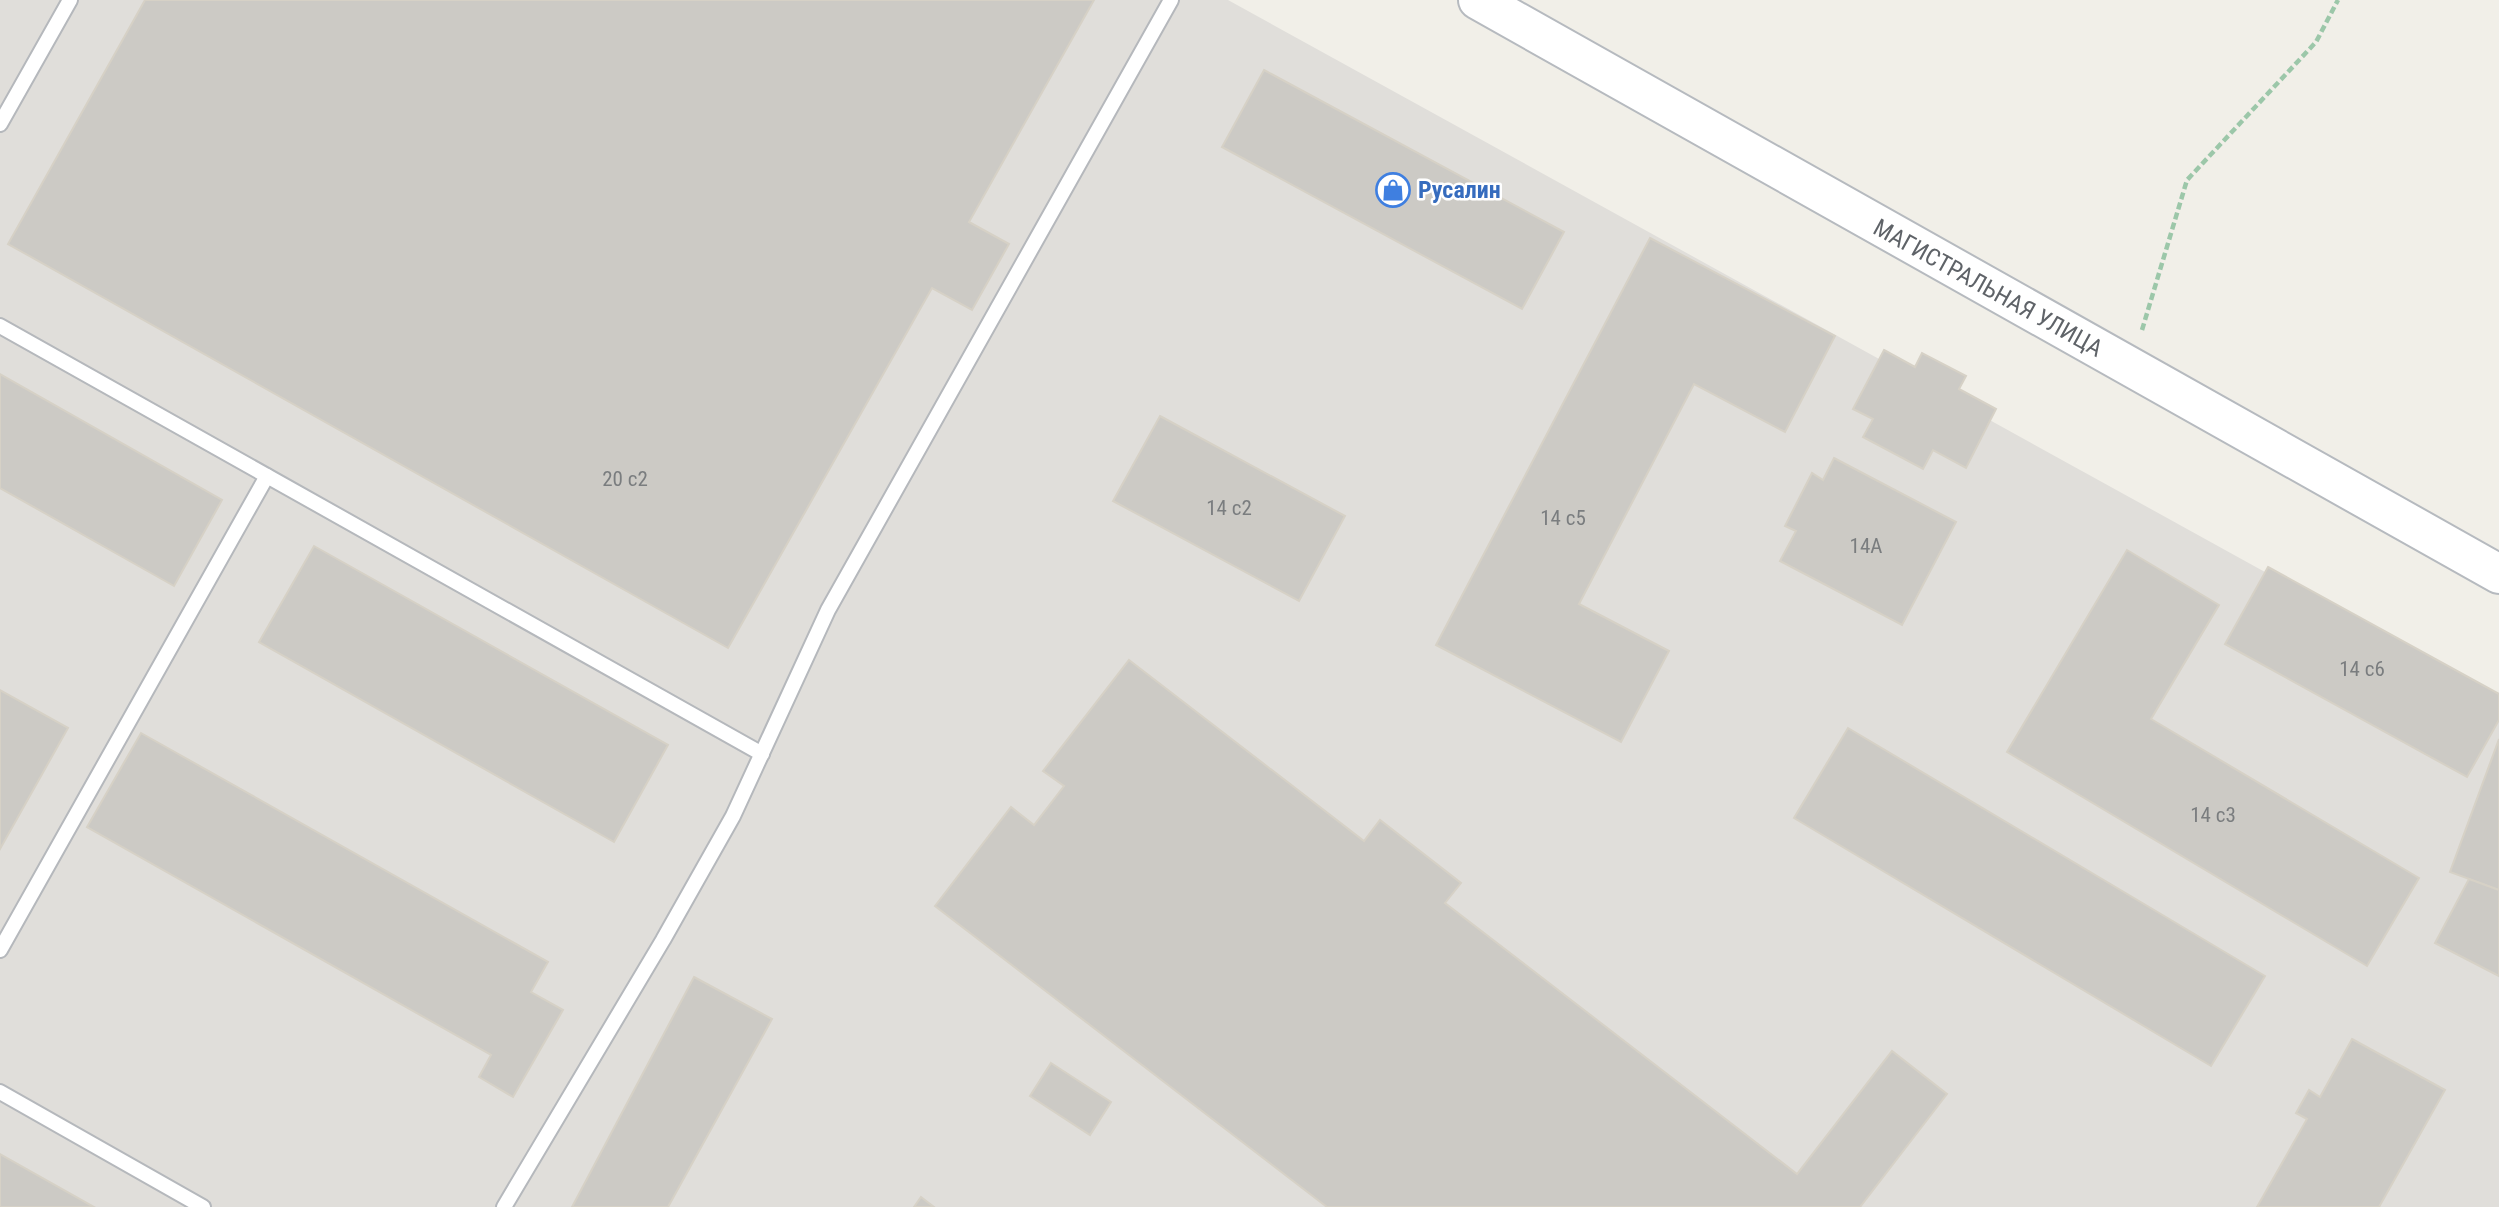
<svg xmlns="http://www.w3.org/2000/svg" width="2499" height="1207" viewBox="0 0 2499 1207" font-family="'Roboto Condensed',sans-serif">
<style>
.industrial{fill:#e0deda}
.building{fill:#cccac5;stroke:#d6d1c6;stroke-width:2}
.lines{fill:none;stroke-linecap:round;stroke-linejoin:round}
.service-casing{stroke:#b5b8bc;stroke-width:18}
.secondary-casing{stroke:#b6babf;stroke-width:42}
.path{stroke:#9cc7a9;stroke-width:4.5;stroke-dasharray:7 3.5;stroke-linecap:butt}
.service{stroke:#fff;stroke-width:14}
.secondary{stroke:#fff;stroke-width:38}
.labels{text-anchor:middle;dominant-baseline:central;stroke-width:5;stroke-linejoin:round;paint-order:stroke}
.number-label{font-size:21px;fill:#7a7d7f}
.shop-label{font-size:24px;font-weight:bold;fill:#366cbe;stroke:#fff;text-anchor:start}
.street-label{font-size:24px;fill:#5f6368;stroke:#fff}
</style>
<rect width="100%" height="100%" fill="#f1efe8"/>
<path class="industrial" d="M0,0H1228L2499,701V1207H0Z"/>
<g class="building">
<path d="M145,0H1094L969,222L1009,244L972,310L932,288L728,648L8,244Z"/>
<path d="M1264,70L1564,232L1522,309L1222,147Z"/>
<path d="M1650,238L1835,336L1785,432L1694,384L1579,604L1669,651L1621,742L1436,645Z"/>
<path d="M1884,350L1915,367L1922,353L1966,376L1959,389L1996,409L1966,468L1933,450L1923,469L1863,437L1873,419L1853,409Z"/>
<path d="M0,374L222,500L174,586L0,488Z"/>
<path d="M1160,416L1345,516L1299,601L1113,501Z"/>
<path d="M1834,458L1956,522L1902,625L1780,561L1796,531L1785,526L1812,473L1823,480Z"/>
<path d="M314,546L668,745L614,842L259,642Z"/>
<path d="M2127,550L2219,605L2151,719L2419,878L2367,966L2007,752Z"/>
<path d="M2268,567L2499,694V720L2467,777L2225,644Z"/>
<path d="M1129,660L1364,841L1380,820L1461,883L1445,903L1797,1174L1892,1051L1947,1094L1860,1207H1327L935,906L1011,807L1034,825L1064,786L1043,771Z"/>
<path d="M0,690L68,728L0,849Z"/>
<path d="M1848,728L2265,976L2211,1066L1794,818Z"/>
<path d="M141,733L548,962L531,992L563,1010L513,1097L479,1077L491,1055L87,827Z"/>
<path d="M2499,739V890L2450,872Z"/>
<path d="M2469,879L2499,890V976L2435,943Z"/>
<path d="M694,977L772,1019L668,1207H572Z"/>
<path d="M2352,1039L2445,1090L2379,1207H2257L2307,1119L2296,1113L2309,1090L2320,1097Z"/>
<path d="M1051,1063L1111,1102L1090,1135L1030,1096Z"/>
<path d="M0,1154L94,1207H0Z"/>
<path d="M921,1197L934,1207H914Z"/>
</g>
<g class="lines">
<g class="service-casing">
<g id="service">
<path d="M0,124L70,0"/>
<path d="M0,326L762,754"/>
<path d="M0,950L267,476"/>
<path d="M0,1092L203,1207"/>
<path d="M504,1207L663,940L733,816L828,610L1171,0"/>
</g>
</g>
<g class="secondary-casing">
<path id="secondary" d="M1478,0L2499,574"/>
</g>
<path class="path" d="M2142,330L2187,180L2316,42L2338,0"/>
<use href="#service" class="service"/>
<use href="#secondary" class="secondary"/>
</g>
<defs>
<g id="shop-ring" transform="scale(1.75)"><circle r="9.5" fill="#fff" stroke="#3f7fe0" stroke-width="1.5"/><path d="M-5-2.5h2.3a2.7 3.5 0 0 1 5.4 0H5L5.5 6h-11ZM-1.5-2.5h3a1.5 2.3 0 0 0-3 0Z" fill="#3f7fe0"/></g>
</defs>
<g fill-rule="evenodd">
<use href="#shop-ring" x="1393" y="190"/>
</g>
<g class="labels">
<g class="number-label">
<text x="625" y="479">20 с2</text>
<text x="1229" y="508">14 с2</text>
<text x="1563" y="518">14 с5</text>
<text x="1866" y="546">14А</text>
<text x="2362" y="669">14 с6</text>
<text x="2213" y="815">14 с3</text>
</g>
<g class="shop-label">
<text x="1418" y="190">Русалин</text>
</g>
<g class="street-label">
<text transform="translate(1988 288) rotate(29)">МАГИСТРАЛЬНАЯ УЛИЦА</text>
</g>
</g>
</svg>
